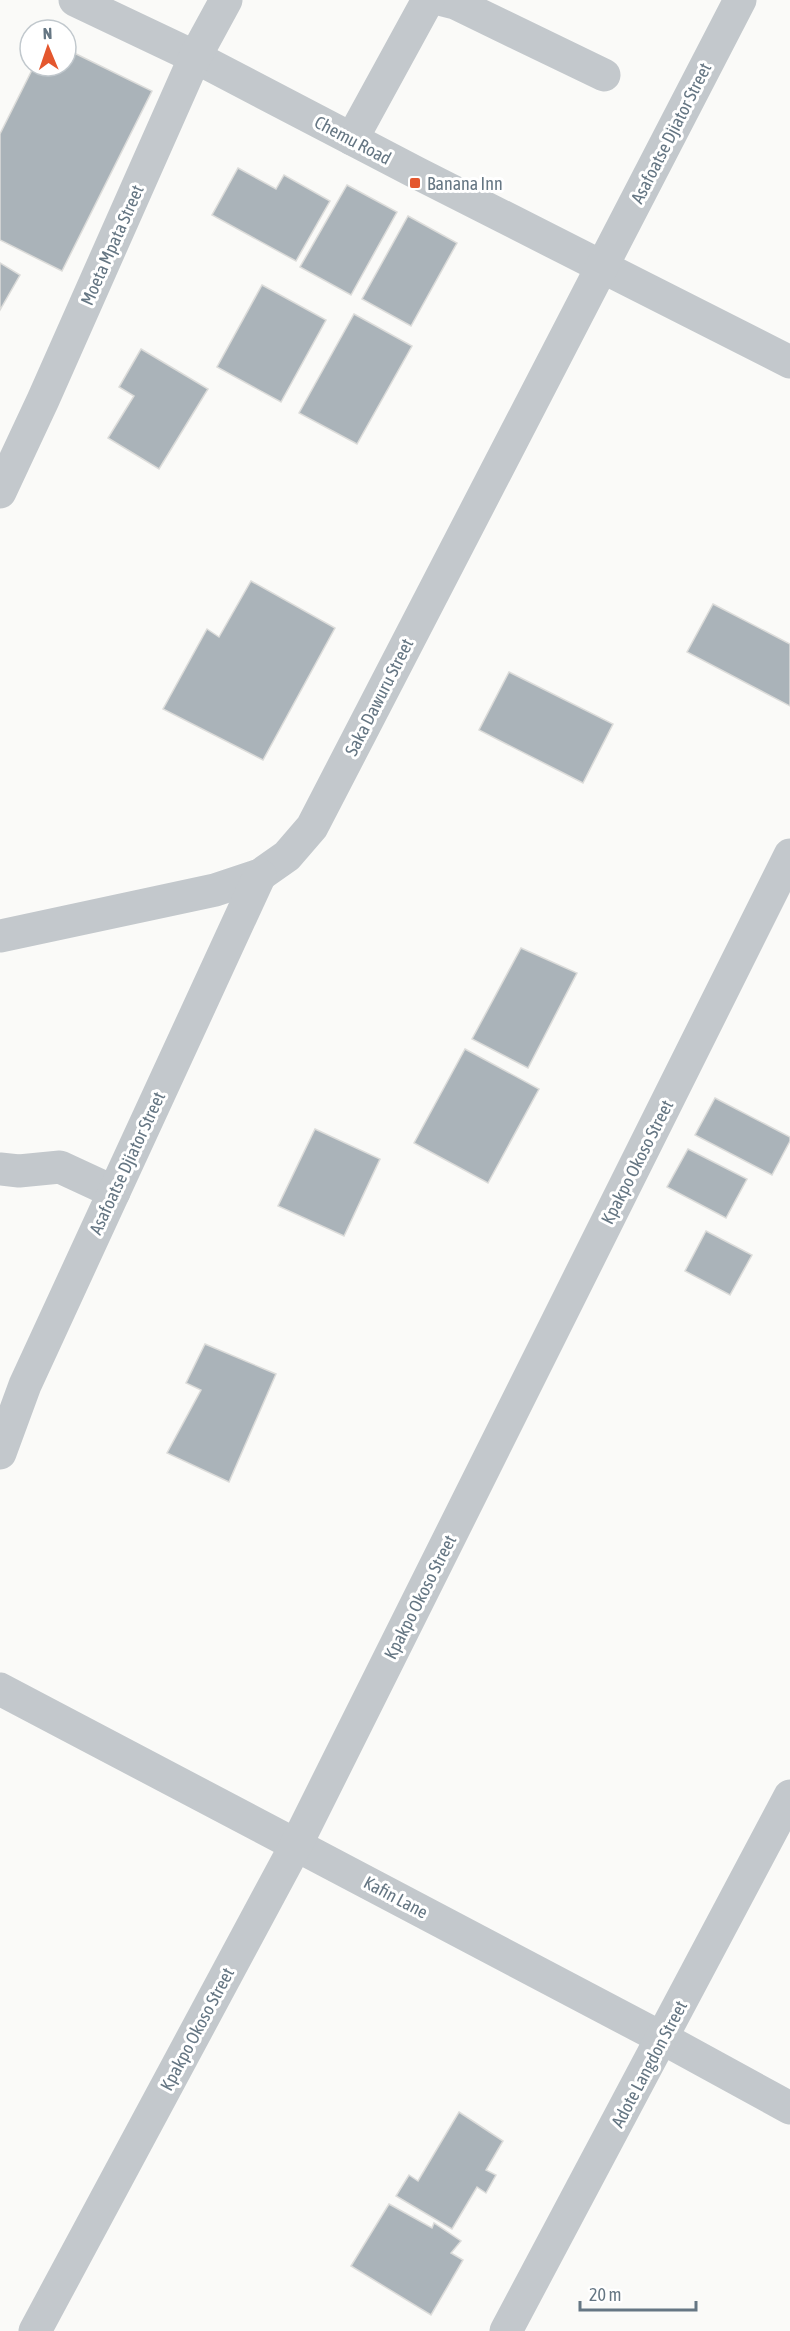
<svg xmlns="http://www.w3.org/2000/svg" width="790" height="2331" viewBox="0 0 790 2331" font-family="'Asap Condensed',sans-serif">
<style>
.building{fill:#aab3b9;stroke:#dcdcda;stroke-width:1.5}
.lines{fill:none;stroke-linecap:round;stroke-linejoin:round}
.minor{stroke:#c3c8cc;stroke-width:33}
.poi-dot{fill:#e4572e;stroke:#fff;stroke-width:2}
.labels{text-anchor:middle;dominant-baseline:central;stroke-width:6;stroke-linejoin:round;paint-order:stroke}
.street-label{font-size:18px;fill:#657683;stroke:#fff}
.poi-label{font-size:18px;fill:#657683;stroke:#fff;text-anchor:start}
</style>
<rect width="100%" height="100%" fill="#fafaf8"/>
<g class="building">
<path d="M66,49L152,91L62,271L0,240V134L34,66H66Z"/>
<path d="M238,168L276,189L284,175L330,201L296,261L212,215Z"/>
<path d="M347,185L397,212L351,295L300,267Z"/>
<path d="M408,216L457,243L411,326L362,299Z"/>
<path d="M0,263L20,275L0,310Z"/>
<path d="M262,285L326,320L281,402L217,367Z"/>
<path d="M354,314L412,346L357,444L299,413Z"/>
<path d="M141,349L208,389L159,469L108,438L134,396L119,387Z"/>
<path d="M251,581L335,628L263,760L163,709L207,629L219,637Z"/>
<path d="M713,604L790,644V706L687,652Z"/>
<path d="M509,672L613,724L583,783L479,730Z"/>
<path d="M521,948L577,973L528,1068L472,1039Z"/>
<path d="M465,1049L539,1089L488,1183L414,1143Z"/>
<path d="M715,1098L790,1137V1141L772,1175L695,1135Z"/>
<path d="M315,1129L380,1159L344,1236L278,1206Z"/>
<path d="M688,1149L747,1179L726,1218L667,1187Z"/>
<path d="M706,1231L752,1255L730,1295L685,1271Z"/>
<path d="M205,1344L276,1374L229,1482L167,1453L201,1390L186,1383Z"/>
<path d="M459,2112L503,2141L486,2170L496,2175L486,2193L477,2187L452,2229L396,2196L409,2175L418,2181Z"/>
<path d="M389,2204L432,2228L434,2223L461,2241L451,2253L463,2260L431,2315L351,2266Z"/>
</g>
<g class="lines">
<g class="minor">
<path d="M75,0L195,57L417,173L790,362"/>
<path d="M443,0L455,3L604,75"/>
<path d="M352,139L428,0"/>
<path d="M0,492L43,400L195,57L226,0"/>
<path d="M0,936L215,890L260,875L287,856L312,827L740,0"/>
<path d="M0,1169L19,1171L60,1167L114,1192"/>
<path d="M0,1453L25,1385L260,875"/>
<path d="M0,1689L662,2038L790,2108"/>
<path d="M35,2331L296,1845L790,855"/>
<path d="M506,2331L790,1796"/>
</g>
</g>
<rect class="poi-dot" x="409" y="177" width="12" height="12" rx="3"/>
<g class="labels">
<g class="street-label">
<text transform="translate(671 133) rotate(-63)">Asafoatse Djiator Street</text>
<text transform="translate(353 140) rotate(28)">Chemu Road</text>
<text transform="translate(112 245) rotate(-66)">Moeta Mpata Street</text>
<text transform="translate(379 697) rotate(-63)">Saka Dawuru Street</text>
<text transform="translate(637 1162) rotate(-63)">Kpakpo Okoso Street</text>
<text transform="translate(127 1163) rotate(-65)">Asafoatse Djiator Street</text>
<text transform="translate(420 1597) rotate(-63)">Kpakpo Okoso Street</text>
<text transform="translate(396 1897) rotate(28)">Kafin Lane</text>
<text transform="translate(197 2029) rotate(-62)">Kpakpo Okoso Street</text>
<text transform="translate(649 2064) rotate(-62)">Adote Langdon Street</text>
</g>
<g class="poi-label">
<text x="427" y="183">Banana Inn</text>
</g>
</g>
<g transform="translate(48 48) rotate(358)"><circle r="28" fill="#ffffff" stroke="#c1c8cd" stroke-width="1.5"/>
<path d="M0-4.5L10 22L0 15L-10 22Z" fill="#e4572e"/>
<text y="-9" font-size="16" font-weight="bold" text-anchor="middle" fill="#657683">N</text>
</g>
<path d="M580 2301v9h116v-9" fill="none" stroke="#657683" stroke-width="3"/>
<text x="589" y="2301" font-size="18" fill="#657683" stroke="#ffffff" stroke-width="4.5" paint-order="stroke">20 m</text>
</svg>
